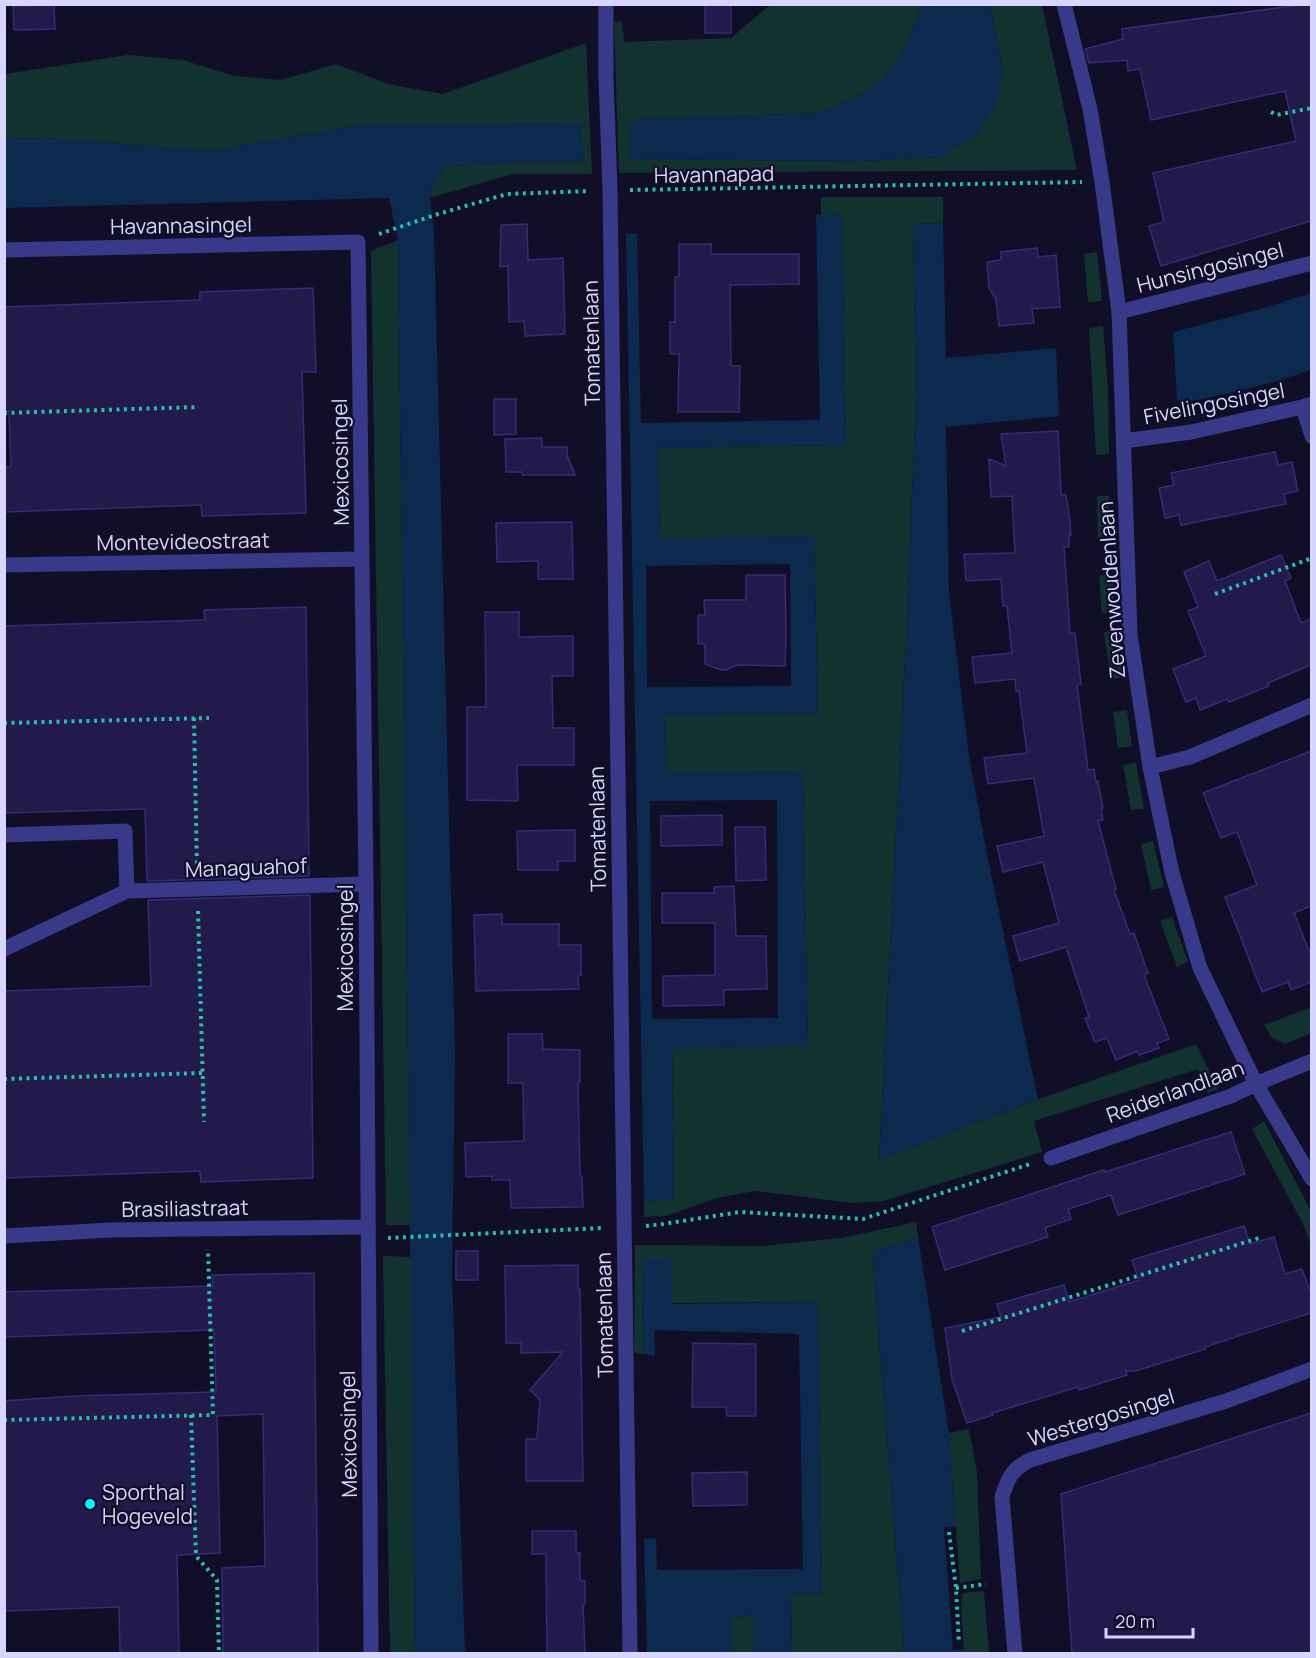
<svg xmlns="http://www.w3.org/2000/svg" width="1316" height="1658" viewBox="0 0 1316 1658" font-family="Manrope,sans-serif">
<style>
.green{fill:#11322f}
.water{fill:#0c294e;fill-rule:evenodd}
.building{fill:#211a4a;stroke:#352b76;stroke-width:1.5}
.lines{fill:none;stroke-linecap:round;stroke-linejoin:round}
.path{stroke:#2bbeac;stroke-width:4;stroke-dasharray:3 4.5;stroke-linecap:butt}
.lane{stroke:#383a89;stroke-width:14}
.street{stroke:#383a89;stroke-width:15}
.poi-dot{fill:#02f6ff;stroke:#110f28;stroke-width:2}
.labels{text-anchor:middle;dominant-baseline:central;stroke-width:4.5;stroke-linejoin:round;paint-order:stroke}
.street-label{font-size:21px;fill:#d8d6ff;stroke:#110f28}
.poi-label{font-size:21px;fill:#d8d6ff;stroke:#110f28;text-anchor:start}
</style>
<rect width="100%" height="100%" fill="#110f28"/>
<g class="green">
<path d="M770,5H922L903,52L882,79L855,98L819,113L637,119L629,127L630,159L862,161L942,157L1003,68L990,5H1042L1077,170L619,173L614,22L622,21L624,42L731,38Z"/>
<path d="M586,43L592,174H513L430,198L432,185L445,166L583,161L580,123L362,125L209,151L46,138L5,139V74L127,55L183,60L234,76L281,80L336,64L388,84L443,94Z"/>
<path d="M821,197H943V223L913,224L916,400L906,640L879,1160L1039,1099L1196,1044L1218,1089L1207,1093L1198,1069L1034,1121L1042,1152L883,1201L852,1203L755,1191L717,1198L666,1216L644,1217V1201L674,1199L672,1048L808,1046L803,771L666,773L665,715L818,713L814,536L660,539L658,448L846,445L842,215H821Z"/>
<path d="M398,240L410,1225H386L371,251Z"/>
<path d="M1097,252L1102,301L1088,302L1084,254Z"/>
<path d="M1103,326L1108,390L1109,454L1096,455L1089,328Z"/>
<path d="M1097,496H1109L1110,542H1098Z"/>
<path d="M1112,574L1115,612L1102,613L1099,576Z"/>
<path d="M1118,630L1124,677L1111,679L1104,632Z"/>
<path d="M1127,710L1132,746L1118,748L1113,712Z"/>
<path d="M1136,763L1144,809L1131,810L1123,765Z"/>
<path d="M1153,841L1164,887L1151,890L1141,844Z"/>
<path d="M1172,917L1188,962L1177,967L1160,921Z"/>
<path d="M1311,1007V1033L1285,1044L1272,1038L1264,1025Z"/>
<path d="M1264,1121L1311,1211V1245L1302,1222L1252,1129Z"/>
<path d="M916,1222L918,1237L872,1252L904,1653H792L791,1593L822,1594L818,1302L669,1303L643,1258L642,1354L634,1352L635,1245L763,1246L841,1238Z"/>
<path d="M383,1256L411,1257L415,1653H390Z"/>
<path d="M969,1429L977,1472L981,1579L960,1583L949,1433Z"/>
<path d="M984,1591L989,1653H964L961,1604L963,1593Z"/>
<path d="M753,1615V1653L732,1654V1617Z"/>
</g>
<g class="water">
<path d="M922,5H990L1003,68L997,103L977,134L942,157L862,161L630,159L629,127L637,119L819,113L855,98L882,79L903,52Z"/>
<path d="M580,123L583,161L446,166L432,186L430,198L434,232L455,1053L452,1275L465,1653H415L398,240L389,198L5,208V139L46,138L209,151L362,125Z"/>
<path d="M842,214L846,445L658,448L660,538L814,536L818,713L665,716L667,773L803,771L808,1046L672,1049L674,1200L644,1201L626,234H637L641,423L820,420L816,215ZM790,564L791,686L647,687L646,566ZM777,800L778,1018L652,1019L650,801Z"/>
<path d="M943,223L946,358L1056,348L1059,416L946,427L949,593L969,757L987,854L1038,1099L879,1161L906,640L916,400L913,224Z"/>
<path d="M1311,293V370C1269,385 1227,394 1183,403L1177,400L1173,332L1257,310Z"/>
<path d="M918,1237L949,1433L956,1527H944L953,1650L964,1649V1653H904L872,1252Z"/>
<path d="M643,1258H671L672,1304L818,1302L822,1594L791,1593L792,1653H753V1615L732,1617V1653H647L644,1539L656,1538L657,1570L803,1569L799,1334L654,1330L655,1356L642,1354Z"/>
</g>
<g class="building">
<path d="M26,4H54L55,29L14,30L13,6H26Z"/>
<rect x="705" y="4" width="26" height="29"/>
<path d="M1306,4H1311V221L1161,266L1149,226L1164,222L1153,173L1296,141L1285,91L1151,120L1140,69L1128,71L1127,60L1089,63L1085,49L1123,39L1122,29Z"/>
<path d="M527,224L528,260L563,258L565,334L525,336L524,321L509,322L508,266L500,267L501,225Z"/>
<path d="M679,244H711V254H799V284L730,285L731,366H740L739,412H678L679,354H670V322H675V277H679Z"/>
<path d="M1037,248L1038,257L1056,255L1060,307L1032,309L1034,323L999,326L996,299L989,288L987,262L1001,260V252Z"/>
<path d="M313,288L316,372H302L306,513L202,516L201,505L4,512V467H11L9,411H4V307L200,300V292Z"/>
<path d="M494,399H516V434L494,435Z"/>
<path d="M1058,431L1061,495H1066L1070,521L1071,535L1069,534V547H1064L1070,633H1075L1081,684L1077,685L1088,770L1094,769L1096,782L1098,781L1103,808H1101L1103,820L1098,821L1116,889L1114,890L1130,934L1134,933L1148,973L1144,975L1169,1039L1157,1043L1159,1048L1139,1055L1137,1051L1116,1060L1107,1038L1095,1042L1085,1018L1089,1017L1066,947L1020,961L1013,936L1059,923L1043,862L1003,872L997,846L1044,836L1034,778L988,784L984,758L1027,753L1019,691H1016L1015,679L975,683L972,657L1012,653L1007,606H1003L1001,579L966,581L964,554L1015,553L1012,496L991,497L989,459L1006,466L1001,434Z"/>
<path d="M542,438V447H567V455L575,475H522V472H506L505,439Z"/>
<path d="M1275,452L1278,465L1292,462L1298,491L1284,494L1286,504L1181,525L1179,515L1165,518L1159,488L1174,485L1171,473Z"/>
<path d="M572,522L573,579H538V561L497,562L496,523Z"/>
<path d="M1281,555L1291,578L1285,581L1301,623L1311,619V665L1268,683L1269,686L1229,702L1227,699L1200,710L1196,698L1186,702L1173,669L1206,656L1188,611L1198,607L1184,572L1209,561L1217,581Z"/>
<path d="M746,575H785L786,637L785,666L737,665L726,670H721L705,664V644H698V615H705L704,600H746Z"/>
<path d="M306,607L309,876L147,881L145,809L4,813V626L205,620L204,610Z"/>
<path d="M485,612H519V637L573,636V676H552L553,728H574V765H517L518,801L467,800V707H486Z"/>
<path d="M1311,751V906L1294,913L1311,956V982L1291,990L1288,982L1262,992L1225,897L1257,885L1237,832L1221,838L1203,793Z"/>
<path d="M722,815V845L661,846V816Z"/>
<path d="M735,827H765L766,880L736,881Z"/>
<path d="M575,830V861H558V870H518L517,831Z"/>
<path d="M734,886L736,936H766L767,989L724,990V1005L663,1006V976L715,975V923H662V893H714V887Z"/>
<path d="M310,895L313,1178L201,1182L200,1171L4,1178V991L151,986L148,900Z"/>
<path d="M502,914V924H559V945H581V975L578,976L579,989L476,991L474,915Z"/>
<path d="M508,1034H542L543,1049L580,1050V1082H578L580,1176H582L583,1207L511,1208L510,1180H492V1176L466,1177L465,1143L524,1141L523,1083H508Z"/>
<path d="M1231,1132L1245,1174L1118,1215L1111,1195L1068,1209L1071,1219L1045,1228L1048,1237L945,1270L932,1227L1104,1170L1105,1172Z"/>
<path d="M1244,1226L1250,1244L1274,1237L1285,1274L1302,1269L1311,1293V1313L1247,1333L1205,1347V1349L1136,1371H1126L1127,1375L1079,1390L1078,1387L992,1413L993,1415L967,1423L952,1379L945,1328L1001,1317L997,1304L1064,1285L1069,1302L1139,1280L1132,1260Z"/>
<rect x="456" y="1251" width="22" height="29"/>
<path d="M578,1265V1289H580L583,1481H526V1439H537L540,1400L530,1390L563,1352L521,1353V1343H506L505,1266Z"/>
<path d="M314,1273L318,1653H223L222,1568L265,1566L263,1414L217,1416L220,1553L177,1555L179,1653H120L119,1607L4,1611V1401L75,1396L216,1392L214,1330L4,1337V1292L213,1286L212,1275Z"/>
<path d="M693,1343L756,1344V1416H727L726,1407H692Z"/>
<path d="M1311,1413V1653H1072L1061,1494Z"/>
<path d="M747,1472V1505L693,1506L692,1473Z"/>
<path d="M532,1531H576V1552L580,1553V1581H585V1604H583L585,1653H547L546,1554H532Z"/>
</g>
<g class="lines">
<g class="path">
<path d="M1271,112L1276,115L1312,108"/>
<path d="M630,190L1082,182"/>
<path d="M379,234L438,214L507,194L590,191"/>
<path d="M4,413L199,407"/>
<path d="M1215,594L1312,558"/>
<path d="M194,718L197,868"/>
<path d="M4,723L209,718"/>
<path d="M198,911L204,1122"/>
<path d="M4,1079L203,1073"/>
<path d="M646,1226L663,1224L740,1212L863,1219L1030,1164"/>
<path d="M388,1238L602,1228"/>
<path d="M962,1331L1259,1238"/>
<path d="M191,1415L196,1556L217,1580L219,1654"/>
<path d="M4,1420L213,1415L208,1249"/>
<path d="M949,1532L956,1588L959,1644"/>
<path d="M956,1588L986,1584"/>
</g>
<path class="lane" d="M1302,407L1312,437"/>
<g class="street">
<path d="M606,4V78L610,190L630,1654"/>
<path d="M1064,4L1090,109L1102,182L1119,312L1130,634L1150,767L1172,873L1200,968L1256,1084L1312,1179"/>
<path d="M4,250L358,242L366,884L371,1654"/>
<path d="M1119,312L1312,263"/>
<path d="M1124,441L1191,432L1302,407L1312,404"/>
<path d="M4,565L362,559"/>
<path d="M1150,767L1190,757L1312,705"/>
<path d="M4,835L125,831L127,891L4,949"/>
<path d="M127,891L366,884"/>
<path d="M1051,1158L1231,1096L1256,1084L1312,1061"/>
<path d="M4,1236L111,1230L367,1227"/>
<path d="M1015,1654L1002,1497C1008,1478 1012,1469 1030,1460L1226,1401L1312,1369"/>
</g>
</g>
<circle class="poi-dot" cx="90" cy="1504" r="6"/>
<g class="labels">
<g class="street-label">
<text transform="translate(714 174) rotate(-1)">Havannapad</text>
<text transform="translate(181 225) rotate(-1)">Havannasingel</text>
<text transform="translate(1210 267) rotate(-14)">Hunsingosingel</text>
<text transform="translate(591 343) rotate(-91)">Tomatenlaan</text>
<text transform="translate(1214 403) rotate(-11)">Fivelingosingel</text>
<text transform="translate(340 462) rotate(-91)">Mexicosingel</text>
<text transform="translate(183 541) rotate(-1)">Montevideostraat</text>
<text transform="translate(1111 590) rotate(-94)">Zevenwoudenlaan</text>
<text transform="translate(597 829) rotate(-91)">Tomatenlaan</text>
<text transform="translate(246 867) rotate(-2)">Managuahof</text>
<text transform="translate(345 948) rotate(-90)">Mexicosingel</text>
<text transform="translate(1175 1091) rotate(-20)">Reiderlandlaan</text>
<text transform="translate(185 1208) rotate(-1)">Brasiliastraat</text>
<text transform="translate(604 1315) rotate(-91)">Tomatenlaan</text>
<text transform="translate(1101 1417) rotate(-17)">Westergosingel</text>
<text transform="translate(348 1434) rotate(-91)">Mexicosingel</text>
</g>
<g class="poi-label">
<text x="102" y="1492">Sporthal<tspan x="102" dy="24">Hogeveld</tspan></text>
</g>
</g>
<rect width="1316" height="1658" fill="none" stroke="#d8d6ff" stroke-width="12"/>
<path d="M1106 1628v9h87v-9" fill="none" stroke="#d8d6ff" stroke-width="3"/>
<text x="1115" y="1628" font-size="18" fill="#d8d6ff" stroke="#110f28" stroke-width="4.5" paint-order="stroke">20 m</text>
</svg>
